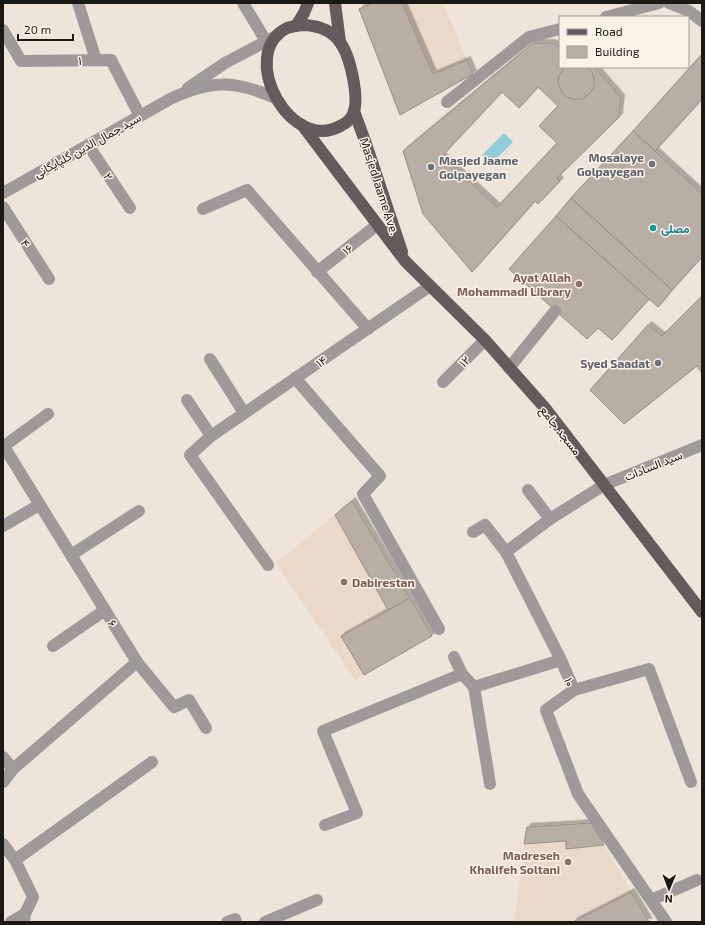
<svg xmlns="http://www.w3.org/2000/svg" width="705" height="925" viewBox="0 0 705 925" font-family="'Exo 2',Vazirmatn,sans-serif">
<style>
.built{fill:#ead9c8}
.water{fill:#91cedb}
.building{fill:#b9aea4;stroke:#988e84;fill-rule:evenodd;filter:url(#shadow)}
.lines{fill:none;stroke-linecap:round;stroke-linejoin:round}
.minor{stroke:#a0999a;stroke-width:12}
.major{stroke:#665a5c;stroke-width:12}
.worship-dot{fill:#6b7280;stroke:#fcf1e6;stroke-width:1.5}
.culture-dot{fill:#0f9aa8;stroke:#fcf1e6;stroke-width:1.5}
.education-dot{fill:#8d6e63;stroke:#fcf1e6;stroke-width:1.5}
.labels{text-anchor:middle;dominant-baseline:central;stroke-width:3;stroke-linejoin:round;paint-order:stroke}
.street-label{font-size:12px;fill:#1c1814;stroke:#fcf1e6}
.worship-label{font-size:12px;font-weight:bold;fill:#5b616d;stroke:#fcf1e6;text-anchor:end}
.culture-label{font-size:12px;font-weight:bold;fill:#0d838f;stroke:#fcf1e6;text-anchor:start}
.education-label{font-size:12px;font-weight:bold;fill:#785e54;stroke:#fcf1e6;text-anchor:end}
</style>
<defs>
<filter id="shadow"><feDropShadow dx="3.5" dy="-3.5" stdDeviation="0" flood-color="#0004"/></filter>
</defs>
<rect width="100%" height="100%" fill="#efe4d9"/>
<g class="built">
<path d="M372,3H443L473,74L400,115L359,9Z"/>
<path d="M352,501L432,636L355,680L276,563Z"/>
<path d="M591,823L649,922H514L527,827Z"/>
</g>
<path class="water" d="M504,133L513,142L491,164L482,155Z"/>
<g class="building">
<path d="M372,3H402L433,74L467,60L473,74L400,115L359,9Z"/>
<path d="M533,43H552L560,47V67H594L621,98L619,117L557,178L560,181L538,204L535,201L472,272L423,214L403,151ZM538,87L558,106L539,126L557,143L497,207L442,156L502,92L519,108Z"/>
<path d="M702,54V99L655,151L633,131Z"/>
<path d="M565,67H587L592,72L594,79V87L589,94L582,99H574L566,97L561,91L558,83L559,75Z"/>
<path d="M633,131L702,194V257L672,290L571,198Z"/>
<path d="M571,198L672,290L658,307L556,216Z"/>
<path d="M556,216L649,299L612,340L598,328L587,339L509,269Z"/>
<path d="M702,296V373L697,366L624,424L590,390L648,325L662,336Z"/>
<path d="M352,501L410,598L388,610L335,515Z"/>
<path d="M410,598L432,636L364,675L341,636Z"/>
<path d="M591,823L604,845L566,849V841L524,844L527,827Z"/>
<path d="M631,892L649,922H573Z"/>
</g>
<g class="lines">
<g class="minor">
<path d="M78,3L96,60"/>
<path d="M243,3L266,41"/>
<path d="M669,3L689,11L702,21"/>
<path d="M606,17L659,3"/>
<path d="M3,30L21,61L111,60L140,116"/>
<path d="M188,88L225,63L278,35"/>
<path d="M447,102L529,37L560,29"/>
<path d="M88,145L130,208"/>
<path d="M3,193L172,98C212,80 235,80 275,98"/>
<path d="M3,207L49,279"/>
<path d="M203,209L247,190L368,329"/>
<path d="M317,272L377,225"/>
<path d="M210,359L244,413"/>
<path d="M509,368L555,311"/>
<path d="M295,378L380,476L363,494L439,629"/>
<path d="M443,382L485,340"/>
<path d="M187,400L211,436"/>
<path d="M3,445L137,662L13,769L3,782"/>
<path d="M4,446L48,414"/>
<path d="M528,490L550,519"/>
<path d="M3,526L39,505"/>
<path d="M473,532L485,525L506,552"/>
<path d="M71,555L139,511"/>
<path d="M268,565L190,455L211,436L430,286"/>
<path d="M53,646L105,610"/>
<path d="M454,657L462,674"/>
<path d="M137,662L174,707L189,700L206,728"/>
<path d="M474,687L490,784"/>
<path d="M574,690L649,669L691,782"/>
<path d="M3,757L13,769"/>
<path d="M325,825L357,813L323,731L462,674L474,687L561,660"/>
<path d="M3,844L15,860L33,897L25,914L24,922"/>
<path d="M15,860L152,762"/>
<path d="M651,900L697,880"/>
<path d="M11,922L25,914"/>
<path d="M227,922L235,919L236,922"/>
<path d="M265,922L317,900"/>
<path d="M666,922L578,794L546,710L574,690L561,660L506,552L550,519L604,485L702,445"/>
</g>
<g class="major">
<path d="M335,3L340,42"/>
<path d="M305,25C319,26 331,30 339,41C350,54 360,99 353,114C351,119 346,123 342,125C291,156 236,54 287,28C293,26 299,25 305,25Z"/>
<path d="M296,26L304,13L308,3"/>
<path d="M354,111L365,141L402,252"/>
<path d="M302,125L405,261L485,340L545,408L702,612"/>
</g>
</g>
<g class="worship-dot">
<circle cx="652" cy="164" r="4"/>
<circle cx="431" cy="167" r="4"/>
<circle cx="658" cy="363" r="4"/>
</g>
<circle class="culture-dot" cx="653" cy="228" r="4"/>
<g class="education-dot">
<circle cx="579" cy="284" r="4"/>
<circle cx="344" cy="582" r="4"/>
<circle cx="568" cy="862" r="4"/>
</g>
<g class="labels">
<g class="street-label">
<text x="80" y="60">۱</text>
<text transform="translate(87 145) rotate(-29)">سید جمال الدین گلپایگانی</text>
<text transform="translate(109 176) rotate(56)">۲</text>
<text transform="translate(380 186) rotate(72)">Masjed Jaame Ave.</text>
<text transform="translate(26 243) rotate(57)">۴</text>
<text transform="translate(347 249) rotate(-38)">۱۶</text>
<text transform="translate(321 361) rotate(-35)">۱۴</text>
<text transform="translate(464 361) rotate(-45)">۱۲</text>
<text transform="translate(561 430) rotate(52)">مسجد جامع</text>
<text transform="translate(653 465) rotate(-22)">سید السادات</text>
<text transform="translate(113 623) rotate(59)">۶</text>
<text transform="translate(570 682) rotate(71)">۱۰</text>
</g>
<g class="worship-label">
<text x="644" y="157">Mosalaye<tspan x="644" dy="14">Golpayegan</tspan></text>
<text x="439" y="160" text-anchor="start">Masjed Jaame<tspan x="439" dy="14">Golpayegan</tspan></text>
<text x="650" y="363">Syed Saadat</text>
</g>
<g class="culture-label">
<text x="661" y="228">مصلی</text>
</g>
<g class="education-label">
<text x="571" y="277">Ayat Allah<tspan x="571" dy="14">Mohammadi Library</tspan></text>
<text x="352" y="582" text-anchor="start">Dabirestan</text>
<text x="560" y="855">Madreseh<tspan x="560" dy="14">Khalifeh Soltani</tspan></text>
</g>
</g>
<rect width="705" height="925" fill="none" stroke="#1c1814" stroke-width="8"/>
<rect x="559" y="16" width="130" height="52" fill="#fcf1e6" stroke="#a29a92"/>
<rect x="567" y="29" width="20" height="6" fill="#665a5c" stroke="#a29a92"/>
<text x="595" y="36" font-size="12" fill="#1c1814">Road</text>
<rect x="567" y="46" width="20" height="12" fill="#b9aea4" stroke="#a29a92"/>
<text x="595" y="56" font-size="12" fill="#1c1814">Building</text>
<g transform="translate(669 889) rotate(181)" stroke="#fcf1e6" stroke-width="3" paint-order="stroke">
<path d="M0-3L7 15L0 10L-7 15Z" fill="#1c1814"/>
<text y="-6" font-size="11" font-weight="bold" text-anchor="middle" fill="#1c1814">N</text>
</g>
<path d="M18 34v6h55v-6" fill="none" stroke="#1c1814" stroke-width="2"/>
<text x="24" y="34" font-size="12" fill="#1c1814" stroke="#fcf1e6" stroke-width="3" paint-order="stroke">20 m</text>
</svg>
